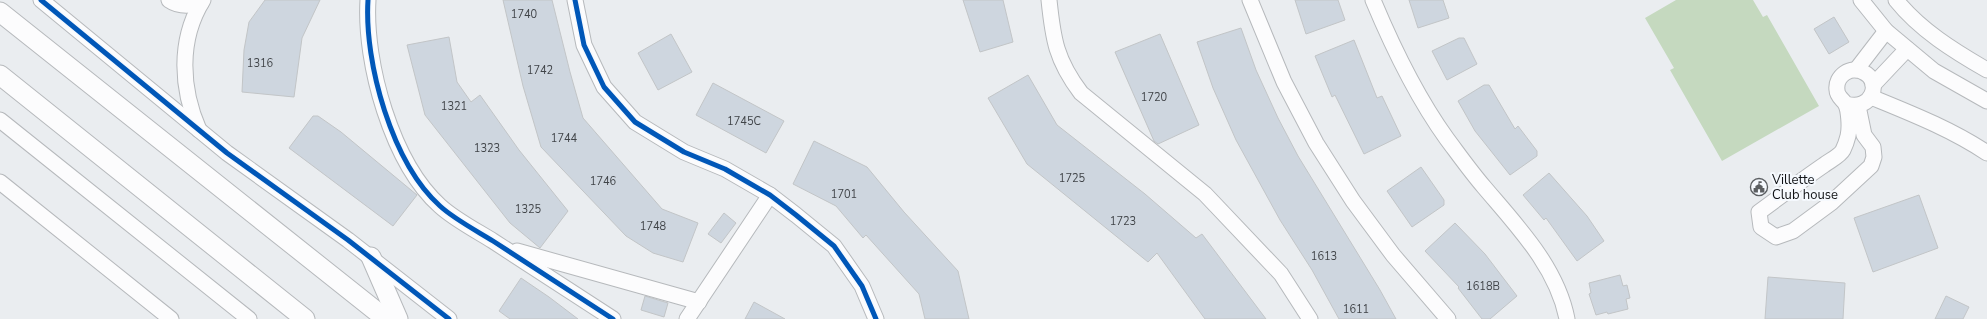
<svg xmlns="http://www.w3.org/2000/svg" width="1987" height="319" viewBox="0 0 1987 319" font-family="'Nunito Sans',sans-serif">
<style>
.green{fill:#c5d9bf}
.building{fill:#ced6df;stroke:#c2c5c7}
.lines{fill:none;stroke-linecap:round;stroke-linejoin:round}
.minor-casing{stroke:#b6b9bc;stroke-width:17}
.major-casing{stroke:#b6b9bc;stroke-width:21}
.minor{stroke:#fcfcfd;stroke-width:15}
.major{stroke:#fcfcfd;stroke-width:19}
.cycleway-casing{stroke:#f5f9fe;stroke-width:8}
.cycleway{stroke:#0057b8;stroke-width:5}
.labels{text-anchor:middle;dominant-baseline:central;stroke-width:4;stroke-linejoin:round;paint-order:stroke}
.number-label{font-size:11px;fill:#404448}
.poi-label{font-size:13px;fill:#101215;stroke:#f5f9fe;text-anchor:start}
</style>
<rect width="100%" height="100%" fill="#eaedf0"/>
<path class="green" d="M1676,0H1753L1763,17L1767,15L1819,106L1722,161L1670,70L1674,68L1645,18Z"/>
<g class="building">
<path d="M265,0H320L302,38L294,97L242,92L244,50L249,22Z"/>
<path d="M503,0H552L570,72L583,118L662,209L698,223L683,262L653,253L626,236L541,147L523,86Z"/>
<path d="M963,0H1003L1013,42L980,52Z"/>
<path d="M1295,0H1338L1345,20L1306,34Z"/>
<path d="M1409,0H1443L1449,18L1418,28Z"/>
<path d="M1834,17L1849,42L1829,54L1814,29Z"/>
<path d="M1241,28L1256,70L1278,118L1298,156L1380,290L1396,319H1339L1312,270L1280,220L1236,140L1213,88L1197,42Z"/>
<path d="M671,34L692,72L658,90L638,53Z"/>
<path d="M1160,34L1199,125L1158,144L1154,141L1115,52Z"/>
<path d="M449,37L457,82L471,102L480,95L519,150L568,211L540,248L510,223L425,115L407,45Z"/>
<path d="M1459,38H1464L1477,64L1447,80L1432,51Z"/>
<path d="M1354,40L1377,98L1382,96L1401,136L1364,154L1335,95L1332,97L1315,56Z"/>
<path d="M1028,75L1057,125L1145,194L1196,238L1202,234L1266,319H1205L1157,253L1148,262L1027,164L988,98Z"/>
<path d="M713,83L784,121L766,153L696,115Z"/>
<path d="M1484,85H1489L1515,129L1518,126L1537,151V156L1510,175L1475,131L1458,101Z"/>
<path d="M313,116H318L341,132L417,195L393,226L289,148Z"/>
<path d="M814,141L867,167L904,212L958,271L969,319H925L919,294L866,235L863,238L836,206L793,184Z"/>
<path d="M1421,167L1444,200V205L1412,227L1387,191Z"/>
<path d="M1549,173L1587,216L1604,241L1577,261L1546,218L1544,220L1523,195Z"/>
<path d="M1919,195L1938,248L1873,272L1854,218Z"/>
<path d="M724,213L736,223L721,243L708,234Z"/>
<path d="M1455,223L1485,254L1517,296L1490,319H1482L1458,288L1459,287L1425,251Z"/>
<path d="M1620,275L1623,286L1627,285L1630,298L1626,299L1628,309L1608,314L1607,312L1596,315L1589,294L1591,293L1589,283Z"/>
<path d="M1768,277L1845,283L1843,319H1765Z"/>
<path d="M521,278L549,297L578,319H510L499,311Z"/>
<path d="M645,296L668,303L664,317L641,310Z"/>
<path d="M1946,296L1969,307L1963,319H1935Z"/>
<path d="M754,302L785,319H745Z"/>
</g>
<g class="lines">
<g class="minor-casing">
<g id="minor">
<path d="M41,0L227,153L348,240L449,319"/>
<path d="M169,0C179,7 190,6 201,3"/>
<path d="M368,0C364,63 392,163 440,206C454,219 477,231 493,241C533,267 573,293 613,319"/>
<path d="M575,0L584,45L604,87L635,122L684,152L725,169L770,195L796,215L834,246L862,286L876,319"/>
<path d="M1049,0C1053,39 1056,60 1081,93L1205,194L1281,274L1310,319"/>
<path d="M1250,0L1284,82L1316,143L1353,201L1393,255L1448,319"/>
<path d="M1373,0C1393,48 1416,96 1447,139C1459,155 1471,172 1484,187C1517,226 1557,267 1567,319"/>
<path d="M1861,0L1886,31L1934,71L1987,101"/>
<path d="M1896,0C1920,30 1954,51 1987,70"/>
<path d="M1856,70L1886,31"/>
<path d="M1873,85L1907,49"/>
<path d="M1871,97C1910,113 1951,129 1987,153"/>
<path d="M1846,104C1872,112 1883,81 1863,72C1851,65 1835,76 1837,90C1837,96 1842,99 1845,103C1849,109 1850,128 1848,136C1847,140 1845,146 1843,150C1840,156 1829,161 1824,165C1802,180 1781,196 1759,212L1761,227L1776,237L1793,231L1831,203L1871,166L1874,157L1873,147L1864,135L1858,106"/>
<path d="M0,120L249,319"/>
<path d="M199,130C181,89 178,40 203,0"/>
<path d="M0,182L171,319"/>
<path d="M517,251L699,302"/>
<path d="M687,319L770,195"/>
</g>
</g>
<g class="major-casing">
<g id="major">
<path d="M0,12L386,319"/>
<path d="M0,75L305,319"/>
<path d="M371,257L398,319"/>
</g>
</g>
<use href="#minor" class="minor"/>
<use href="#major" class="major"/>
<g class="cycleway-casing">
<g id="cycleway">
<path d="M41,0L227,153L348,240L449,319"/>
<path d="M368,0C364,63 392,163 440,206C454,219 477,231 493,241C533,267 573,293 613,319"/>
<path d="M575,0L584,45L604,87L635,122L684,152L725,169L770,195L796,215L834,246L862,286L876,319"/>
</g>
</g>
<use href="#cycleway" class="cycleway"/>
</g>
<defs>
<g id="civic-ring" transform="scale(0.9)"><circle r="9.5" fill="#f5f9fe" stroke="#5c5f62" stroke-width="1.5"/><path d="M-.6-6.5H3V-4.5H.6V-3L4-1V1h2V6H-6V1h2V-1L-.6-3ZM-1.2 2.5V6h2.4V2.5Z" fill="#5c5f62"/></g>
</defs>
<g fill-rule="evenodd">
<use href="#civic-ring" x="1759" y="187"/>
</g>
<g class="labels">
<g class="number-label">
<text x="524" y="14">1740</text>
<text x="260" y="63">1316</text>
<text x="540" y="70">1742</text>
<text x="1154" y="97">1720</text>
<text x="454" y="106">1321</text>
<text x="744" y="121">1745C</text>
<text x="564" y="138">1744</text>
<text x="487" y="148">1323</text>
<text x="1072" y="178">1725</text>
<text x="603" y="181">1746</text>
<text x="844" y="194">1701</text>
<text x="528" y="209">1325</text>
<text x="1123" y="221">1723</text>
<text x="653" y="226">1748</text>
<text x="1324" y="256">1613</text>
<text x="1483" y="286">1618B</text>
<text x="1356" y="309">1611</text>
</g>
<g class="poi-label">
<text x="1772" y="180">Villette<tspan x="1772" dy="15">Club house</tspan></text>
</g>
</g>
</svg>
